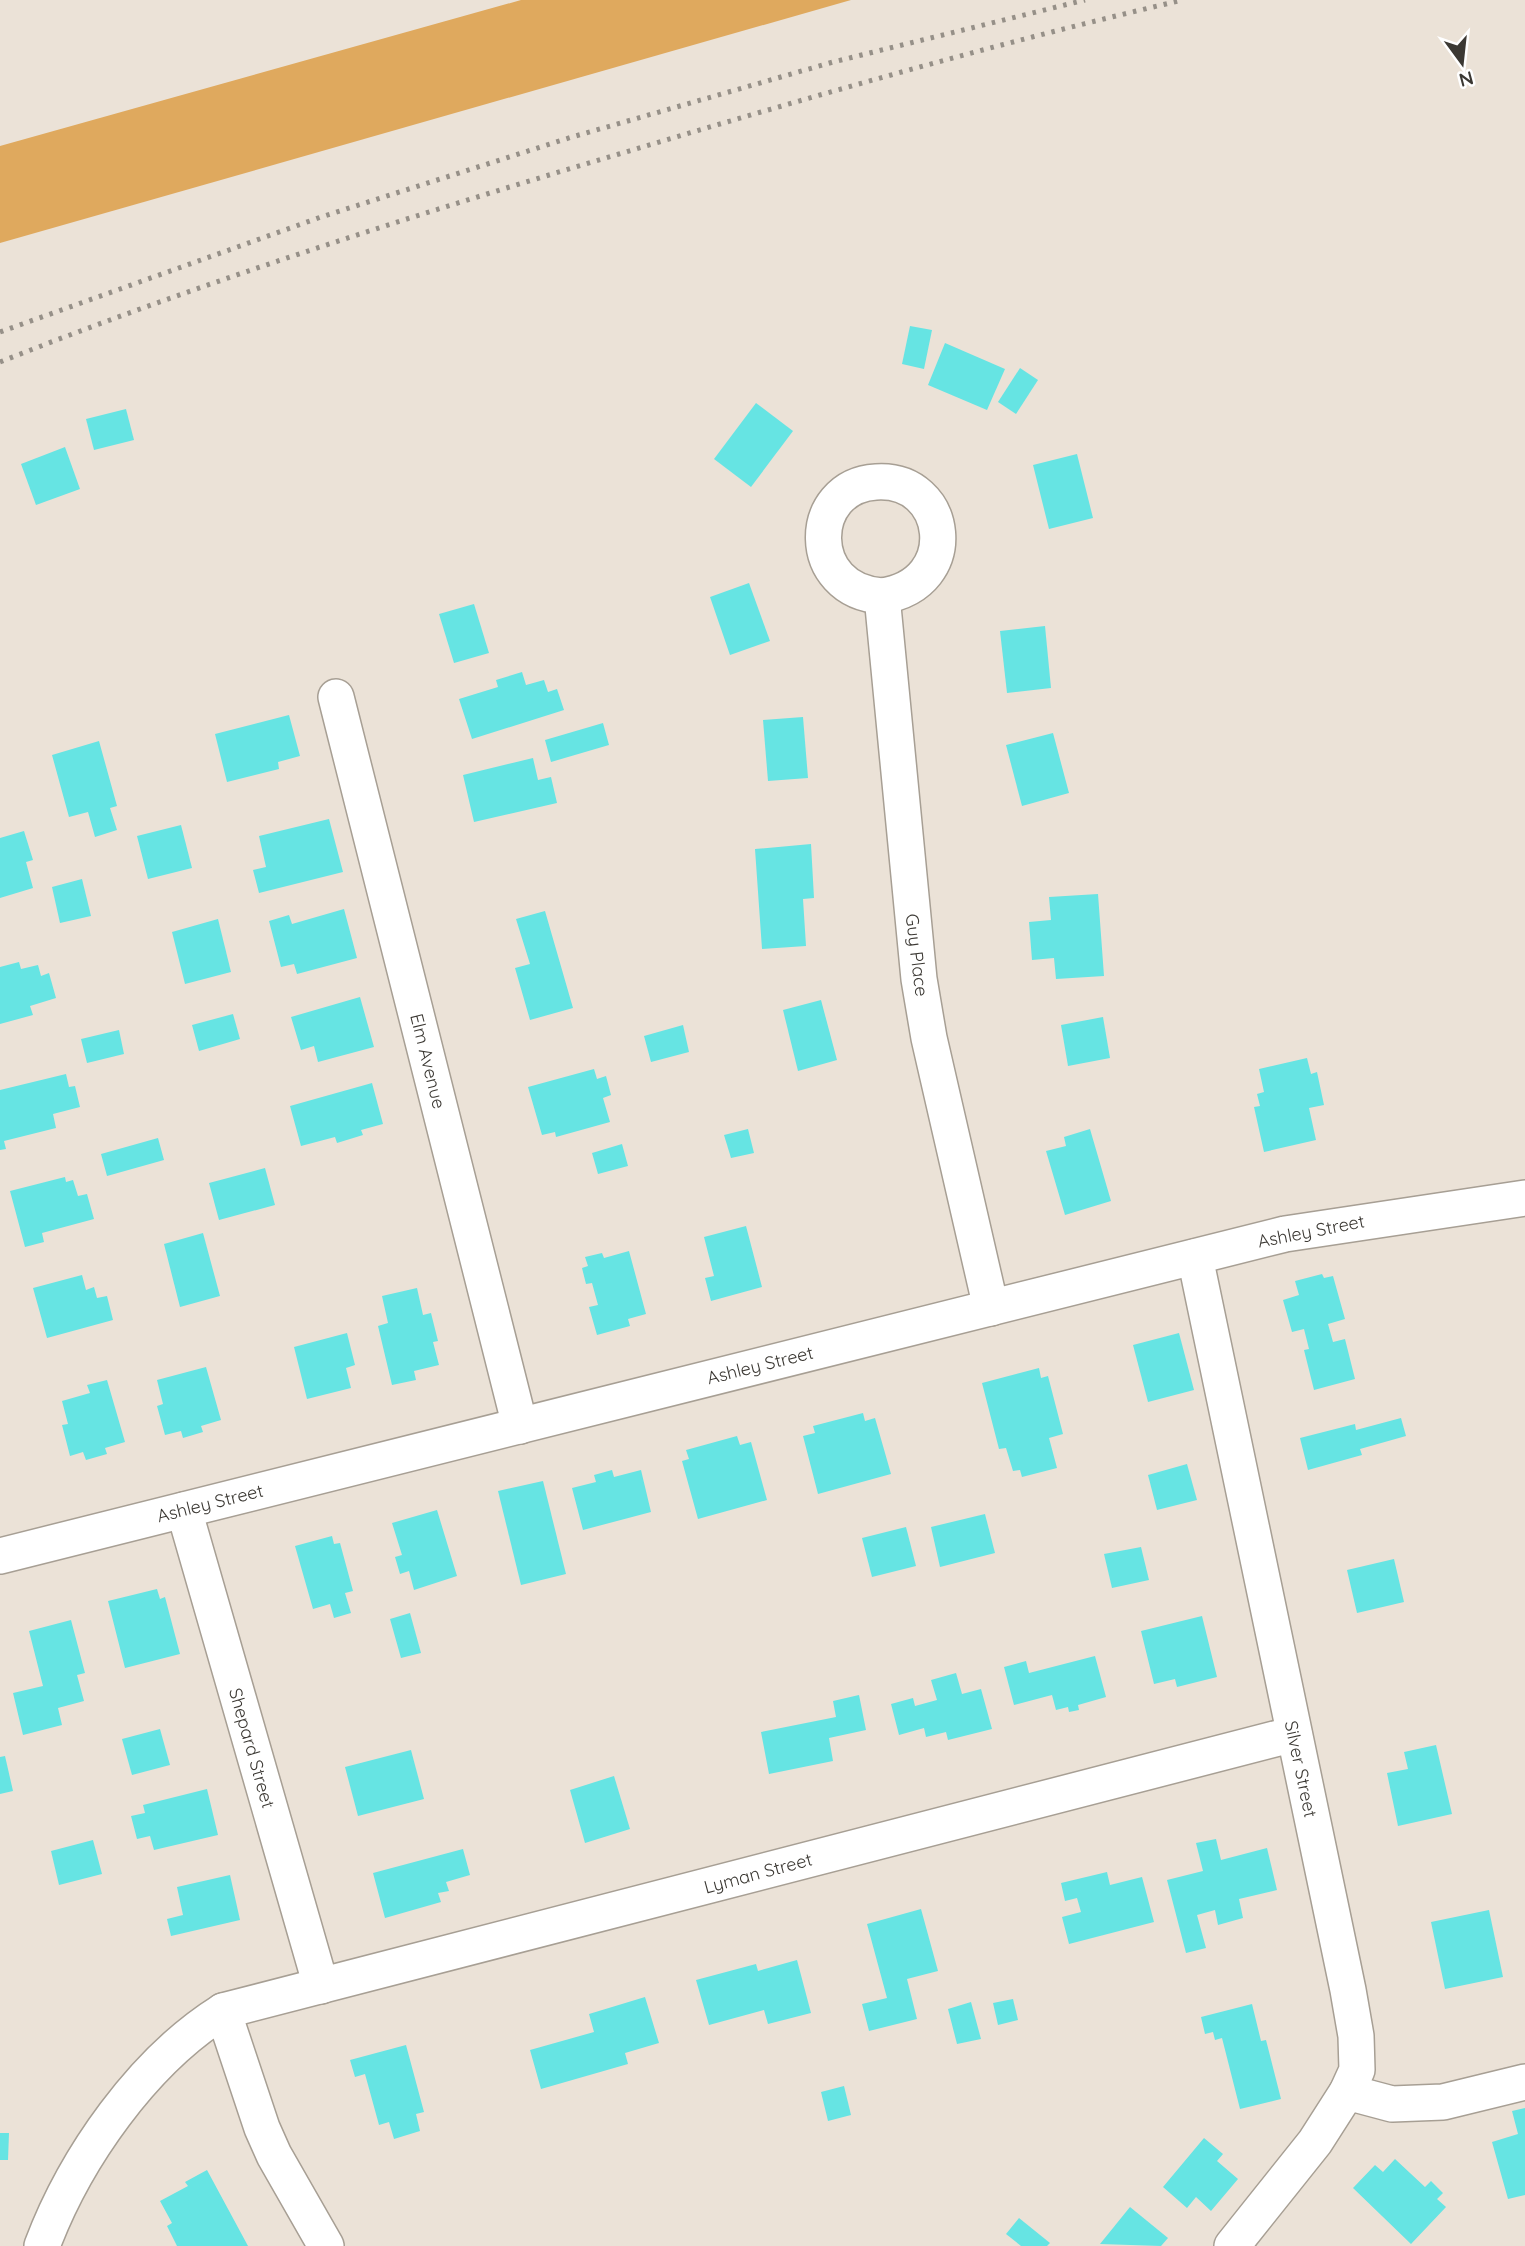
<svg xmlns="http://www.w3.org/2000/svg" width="1525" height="2246" viewBox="0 0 1525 2246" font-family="Quicksand,sans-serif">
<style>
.water{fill:#dfa95e}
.building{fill:#66e4e3}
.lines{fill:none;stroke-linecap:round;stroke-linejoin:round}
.minor-casing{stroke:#a79f94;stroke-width:38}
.minor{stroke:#fff;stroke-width:35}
.rail{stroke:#969088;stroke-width:5;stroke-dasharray:3.5 7;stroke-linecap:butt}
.labels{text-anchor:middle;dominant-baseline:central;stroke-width:7;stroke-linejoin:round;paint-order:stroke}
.street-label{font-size:18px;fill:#3b3833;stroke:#fff}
</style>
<rect width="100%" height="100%" fill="#ebe2d7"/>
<path class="water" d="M521,0H851L0,243V146Z"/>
<g class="building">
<path d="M910,326L932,330L924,369L902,364Z"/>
<path d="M945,343L1005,369L987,410L928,385Z"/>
<path d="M1020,368L1038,380L1016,414L998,402Z"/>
<path d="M756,403L793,431L751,487L714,459Z"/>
<path d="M126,409L134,440L94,450L86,419Z"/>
<path d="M65,447L80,489L36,505L21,464Z"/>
<path d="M1077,454L1093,518L1049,529L1033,465Z"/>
<path d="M749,583L770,641L730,655L710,597Z"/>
<path d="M474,604L489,653L454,663L439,614Z"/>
<path d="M1045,626L1051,688L1007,693L1000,631Z"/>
<path d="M522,672L526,685L544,680L548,692L557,689L564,710L472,739L459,699L498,687L496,680Z"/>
<path d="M289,715L300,756L278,762L279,769L227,782L215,734Z"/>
<path d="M803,717L808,778L768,781L763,720Z"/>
<path d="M603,723L609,745L551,762L545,740Z"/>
<path d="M1053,733L1069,793L1022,806L1006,745Z"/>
<path d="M99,741L117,806L110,808L117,830L95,837L88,812L69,817L52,755Z"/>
<path d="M533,758L538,780L551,777L557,803L474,822L463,775Z"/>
<path d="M329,819L343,872L259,893L253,870L266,867L259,836Z"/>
<path d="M181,825L192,868L148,879L137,836Z"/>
<path d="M24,831L33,860L26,862L33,888L0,898V838Z"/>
<path d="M811,844L814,898L803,899L806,946L762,949L755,849Z"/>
<path d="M82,879L91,916L60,923L52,887Z"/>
<path d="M1098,894L1104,976L1056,979L1054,958L1032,960L1029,922L1051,920L1049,897Z"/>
<path d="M344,909L357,958L297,974L294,964L281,967L269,921L289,915L292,924Z"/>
<path d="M545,911L573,1008L530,1020L515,968L530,964L516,919Z"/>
<path d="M218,919L231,972L185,984L172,932Z"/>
<path d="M19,962L21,969L38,965L41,976L49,973L56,998L30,1006L33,1015L0,1024V967Z"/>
<path d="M360,997L374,1047L318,1062L314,1046L301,1050L291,1017Z"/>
<path d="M821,1000L837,1060L798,1071L783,1010Z"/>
<path d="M233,1014L240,1039L199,1051L192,1025Z"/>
<path d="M1103,1017L1110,1058L1068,1066L1061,1025Z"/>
<path d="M683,1025L689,1052L651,1062L644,1036Z"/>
<path d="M119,1030L124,1054L87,1063L81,1039Z"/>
<path d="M1307,1058L1311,1074L1317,1072L1324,1105L1309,1108L1316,1140L1264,1152L1254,1107L1260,1106L1257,1094L1264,1092L1259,1069Z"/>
<path d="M594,1069L597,1079L606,1076L611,1095L603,1098L610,1122L556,1137L555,1132L542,1135L528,1087Z"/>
<path d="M66,1074L69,1087L75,1086L80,1107L53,1114L56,1128L4,1141L6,1149L0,1150V1090Z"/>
<path d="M372,1083L383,1124L361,1130L363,1135L337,1143L335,1137L301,1146L290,1106Z"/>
<path d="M748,1129L754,1153L731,1158L724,1135Z"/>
<path d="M1090,1129L1111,1201L1065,1215L1046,1151L1066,1146L1064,1137Z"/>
<path d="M158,1138L164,1160L107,1176L101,1154Z"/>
<path d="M622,1144L628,1166L598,1174L592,1153Z"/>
<path d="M265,1168L275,1205L219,1220L209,1183Z"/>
<path d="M65,1177L66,1182L73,1180L78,1196L87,1194L94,1219L42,1233L44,1242L25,1247L10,1191Z"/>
<path d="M746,1226L762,1287L711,1301L705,1278L714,1276L704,1237Z"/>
<path d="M203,1233L220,1296L180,1307L164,1244Z"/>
<path d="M629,1251L646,1314L628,1319L630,1326L597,1335L589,1307L598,1305L592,1283L586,1284L582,1268L588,1266L585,1257L602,1253L604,1258Z"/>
<path d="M1322,1274L1324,1278L1333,1276L1345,1319L1328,1324L1333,1342L1345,1339L1355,1379L1314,1390L1304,1350L1309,1349L1304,1329L1292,1332L1283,1300L1299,1295L1295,1281Z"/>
<path d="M82,1275L86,1290L94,1287L97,1298L107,1296L113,1320L47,1338L33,1288Z"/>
<path d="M417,1288L423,1315L431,1313L438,1341L433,1342L439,1365L414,1371L416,1380L392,1385L378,1326L388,1323L382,1296Z"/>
<path d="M347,1333L355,1365L346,1368L351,1388L307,1399L294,1347Z"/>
<path d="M1179,1333L1194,1390L1148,1402L1133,1345Z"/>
<path d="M206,1367L221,1420L201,1426L203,1432L183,1438L181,1431L165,1435L157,1406L163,1404L157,1380Z"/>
<path d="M1039,1368L1041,1378L1048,1376L1063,1434L1049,1438L1057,1468L1022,1477L1020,1470L1013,1471L1006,1448L999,1449L982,1383Z"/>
<path d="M107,1380L125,1442L105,1448L107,1454L86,1460L83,1452L70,1456L62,1425L68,1424L62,1401L90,1393L87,1385Z"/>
<path d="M863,1413L865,1421L875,1418L891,1474L818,1494L803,1436L815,1433L813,1426Z"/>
<path d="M1401,1418L1406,1436L1360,1449L1362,1455L1308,1470L1300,1438L1355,1424L1356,1430Z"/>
<path d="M737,1436L740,1445L751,1442L767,1500L698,1519L682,1461L689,1459L686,1450Z"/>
<path d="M1187,1464L1197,1500L1157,1510L1148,1475Z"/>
<path d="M612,1470L614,1477L641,1470L651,1512L583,1530L572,1488L596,1482L594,1475Z"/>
<path d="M543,1481L566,1574L521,1585L498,1491Z"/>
<path d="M437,1510L457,1576L414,1590L409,1571L400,1574L395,1557L402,1555L392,1523Z"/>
<path d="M985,1514L995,1553L940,1567L931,1527Z"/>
<path d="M906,1527L916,1566L872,1577L862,1538Z"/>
<path d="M332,1536L334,1544L340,1543L353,1591L345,1593L351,1613L334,1618L330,1604L313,1609L295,1546Z"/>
<path d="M1141,1547L1149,1580L1112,1588L1104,1554Z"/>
<path d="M1394,1559L1404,1602L1357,1613L1347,1570Z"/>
<path d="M157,1589L160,1599L165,1597L180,1654L125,1668L108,1601Z"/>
<path d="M410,1613L421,1653L401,1658L390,1619Z"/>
<path d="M1202,1616L1217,1677L1177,1687L1175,1679L1154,1684L1141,1631Z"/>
<path d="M71,1620L85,1673L77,1675L84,1701L58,1708L62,1725L23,1735L13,1693L43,1686L29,1631Z"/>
<path d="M1095,1656L1106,1697L1078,1705L1079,1710L1069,1712L1068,1707L1056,1710L1052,1695L1014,1705L1004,1667L1026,1661L1029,1673Z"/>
<path d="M956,1673L962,1694L981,1689L992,1729L948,1740L946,1732L926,1737L924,1728L899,1735L891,1704L913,1698L915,1706L937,1700L931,1680Z"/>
<path d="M859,1695L866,1730L829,1738L833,1761L769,1774L761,1732L836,1717L833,1701Z"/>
<path d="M160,1729L170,1765L132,1775L122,1739Z"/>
<path d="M1436,1745L1452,1814L1398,1826L1387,1773L1408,1769L1404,1752Z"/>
<path d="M411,1750L424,1799L358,1816L345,1767Z"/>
<path d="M5,1756L13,1791L0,1794V1757Z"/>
<path d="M614,1776L630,1829L585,1843L570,1790Z"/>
<path d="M207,1789L218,1835L154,1850L150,1836L137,1839L131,1816L145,1813L143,1805Z"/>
<path d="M1216,1839L1221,1860L1267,1848L1277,1890L1239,1899L1243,1918L1218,1925L1215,1910L1197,1915L1206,1948L1186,1953L1167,1880L1203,1871L1196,1843Z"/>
<path d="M93,1840L102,1874L59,1885L51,1851Z"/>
<path d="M463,1849L470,1875L446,1882L449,1891L438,1893L441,1902L385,1918L373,1873Z"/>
<path d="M1107,1872L1110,1885L1142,1877L1154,1922L1069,1944L1062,1917L1081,1912L1077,1898L1065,1901L1061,1883Z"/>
<path d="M230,1875L240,1920L171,1936L167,1919L183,1915L177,1887Z"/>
<path d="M921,1909L938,1971L907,1979L917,2019L869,2031L862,2004L887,1998L867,1924Z"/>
<path d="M1489,1910L1503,1977L1445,1989L1431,1922Z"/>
<path d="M797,1960L811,2013L768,2024L764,2010L709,2025L696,1980L756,1964L758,1971Z"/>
<path d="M645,1997L659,2043L625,2053L628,2064L541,2089L530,2050L594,2032L589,2014Z"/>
<path d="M1013,1999L1018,2020L998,2025L993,2003Z"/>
<path d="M971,2002L981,2039L957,2044L948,2009Z"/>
<path d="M1252,2004L1261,2041L1266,2040L1281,2099L1240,2109L1222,2038L1215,2040L1213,2032L1205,2034L1201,2017Z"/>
<path d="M406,2045L424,2112L416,2114L420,2131L394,2139L389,2122L379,2125L365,2074L355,2077L350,2060Z"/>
<path d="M844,2086L851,2115L828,2121L821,2092Z"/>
<path d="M1525,2108V2195L1508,2199L1492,2142L1518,2134L1512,2111Z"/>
<path d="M0,2133H9L8,2160H0Z"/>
<path d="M1204,2138L1223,2154L1217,2161L1238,2179L1211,2211L1196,2197L1187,2208L1163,2187Z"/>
<path d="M1395,2159L1425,2187L1431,2181L1443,2193L1437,2199L1446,2207L1411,2244L1353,2188L1375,2165L1383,2172Z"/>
<path d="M207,2170L248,2246H177L167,2226L172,2223L160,2201L188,2186L185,2182Z"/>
<path d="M1130,2207L1168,2238L1161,2246L1100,2244Z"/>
<path d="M1019,2218L1050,2243L1047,2246H1021L1006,2234Z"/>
</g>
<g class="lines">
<g class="minor-casing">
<g id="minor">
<path d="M882,596C804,591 806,486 876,482C950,477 964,584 882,596L919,979L929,1038L991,1308"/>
<path d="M336,697L520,1426"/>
<path d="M1195,1257L1348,1990L1356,2036L1357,2070L1347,2092L1315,2142L1232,2246"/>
<path d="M184,1510L321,1986"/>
<path d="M0,1556L1285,1234L1525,1198"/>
<path d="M223,2011L1294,1734"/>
<path d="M1347,2092L1392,2104L1443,2102L1525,2082"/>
<path d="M42,2246C75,2158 143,2061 223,2011L262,2128L274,2155L326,2246"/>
</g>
</g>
<use href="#minor" class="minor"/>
<g class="rail">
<path d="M0,332L321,217L572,137L833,62L1085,0"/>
<path d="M0,362C202,282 411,216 619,154C806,98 993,44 1183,0"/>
</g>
</g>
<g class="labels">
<g class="street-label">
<text transform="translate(917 955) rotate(83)">Guy Place</text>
<text transform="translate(428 1061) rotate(76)">Elm Avenue</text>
<text transform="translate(1311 1231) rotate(-11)">Ashley Street</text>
<text transform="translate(760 1365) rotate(-14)">Ashley Street</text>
<text transform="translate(210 1503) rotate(-14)">Ashley Street</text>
<text transform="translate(252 1748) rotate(74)">Shepard Street</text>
<text transform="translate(1301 1769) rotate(78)">Silver Street</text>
<text transform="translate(758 1873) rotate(-15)">Lyman Street</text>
</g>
</g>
<g transform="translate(1462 63) rotate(165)" stroke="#ffffff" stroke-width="5" paint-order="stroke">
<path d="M0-5L12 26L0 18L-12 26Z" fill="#3b3833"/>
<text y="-10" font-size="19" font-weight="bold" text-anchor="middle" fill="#3b3833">N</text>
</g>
</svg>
